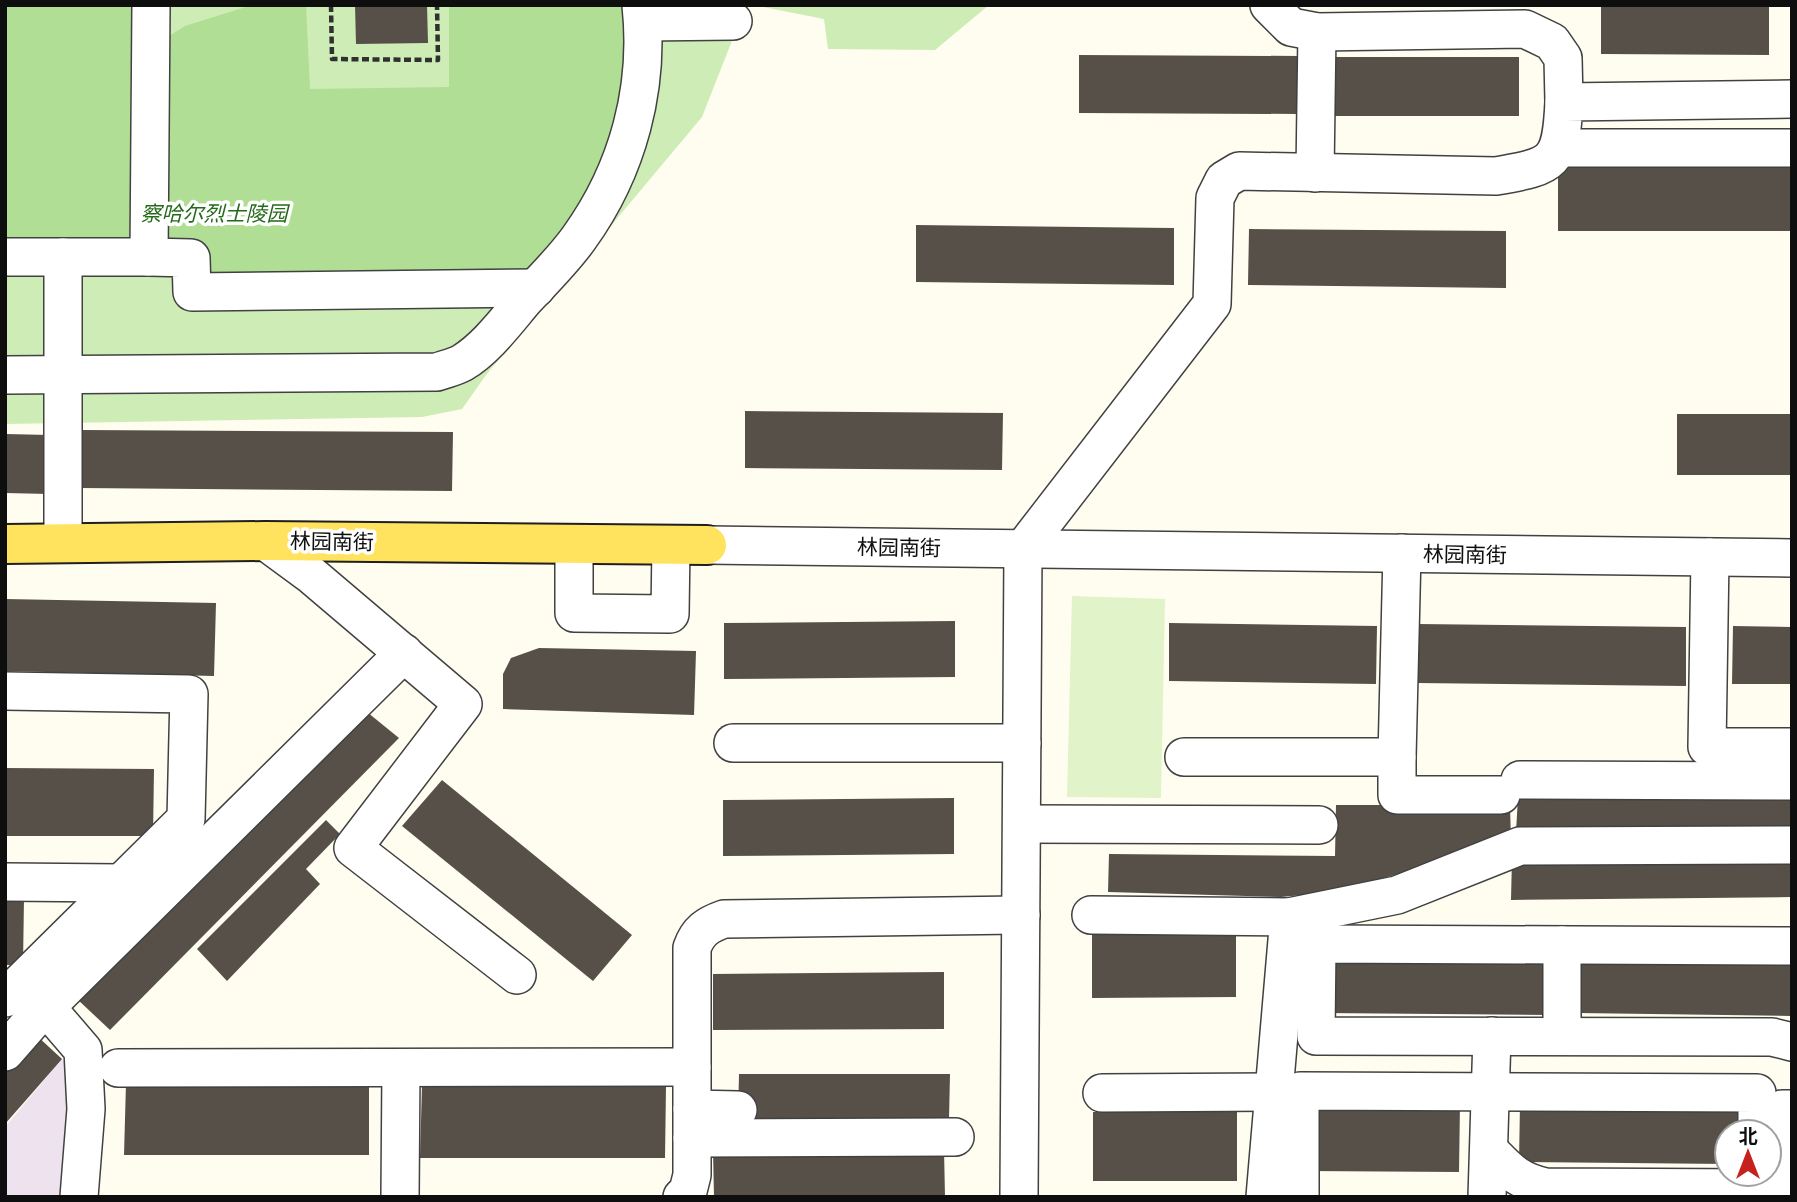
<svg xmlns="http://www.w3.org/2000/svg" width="1797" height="1202" viewBox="0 0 1797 1202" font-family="'Noto Serif','Noto Sans SC',serif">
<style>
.industrial{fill:#ede2ed}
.green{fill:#ceecb6}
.forest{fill:#b0de94}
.pitch{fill:#e1f3c8}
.building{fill:#575049}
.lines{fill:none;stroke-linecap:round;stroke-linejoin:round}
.minor-casing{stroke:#414141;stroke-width:40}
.major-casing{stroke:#1f1f1f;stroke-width:42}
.path{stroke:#303030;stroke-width:4.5;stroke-dasharray:7 3.5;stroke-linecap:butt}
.minor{stroke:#fff;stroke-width:37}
.major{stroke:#ffe35f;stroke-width:38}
.labels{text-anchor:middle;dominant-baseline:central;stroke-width:7;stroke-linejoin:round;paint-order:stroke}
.park-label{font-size:21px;font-style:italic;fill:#256a1a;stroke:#fff}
.street-label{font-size:21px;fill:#0e0e0e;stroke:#fff}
</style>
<rect width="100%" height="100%" fill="#fffdef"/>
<path class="industrial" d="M62,1059L70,1068L62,1197H5V1127Z"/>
<g class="green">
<path d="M5,5H746L702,117L486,375L462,409L422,417L5,424Z"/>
<path d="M753,5H989L935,50L828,49L824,19Z"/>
</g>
<g class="forest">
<rect x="5" y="5" width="131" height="233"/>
<path d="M252,5H306L310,89L449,87V5H626L633,82L577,223L528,280L200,284L158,247L169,36L185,26Z"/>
</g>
<path class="pitch" d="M1072,596L1165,599L1161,798L1067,797Z"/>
<g class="building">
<path d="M355,5H427L428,43L356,44Z"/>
<path d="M1601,5H1769V55L1601,54Z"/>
<path d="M1079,55L1299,56L1298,114L1079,113Z"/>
<rect x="1333" y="57" width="186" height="59"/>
<rect x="1558" y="165" width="234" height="66"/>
<path d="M916,225L1174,228V285L916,282Z"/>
<path d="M1249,229L1506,231V288L1248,285Z"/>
<path d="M745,411L1003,413L1002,470L745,468Z"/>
<rect x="1677" y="414" width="115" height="61"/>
<path d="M81,430L453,432L452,491L80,488Z"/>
<path d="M5,434L50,435L49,494L5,493Z"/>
<path d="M5,599L216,603L214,676L5,671Z"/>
<path d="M955,621V677L724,679V623Z"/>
<path d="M1169,623L1377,626L1376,684L1169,681Z"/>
<path d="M1418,624L1686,627V686L1417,683Z"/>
<path d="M1733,626L1792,627V684H1732Z"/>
<path d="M539,648L696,651L694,715L503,709V674L511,658Z"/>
<path d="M367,712L399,738L110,1030L76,998Z"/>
<path d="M5,768L154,769L153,836H5Z"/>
<path d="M442,780L632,935L593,981L402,826Z"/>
<path d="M954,798V854L723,856V800Z"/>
<path d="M1518,798L1792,799V832L1516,831Z"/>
<path d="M1336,805H1510L1511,842L1334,892L1281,897L1108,892L1109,854L1335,856Z"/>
<path d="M326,820L340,834L306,869L320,884L227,981L197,949Z"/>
<path d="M1512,857H1792V897L1511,900Z"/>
<path d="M5,898H24L23,965H5Z"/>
<path d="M1092,928H1236V997L1092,998Z"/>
<path d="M1324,955L1548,958V1015L1323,1013Z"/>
<path d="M1578,955L1792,958V1016L1578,1013Z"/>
<path d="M944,972V1029L713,1030V974Z"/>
<path d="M36,1035L62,1059L5,1124V1070Z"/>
<path d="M739,1074H950L949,1119L738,1120Z"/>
<path d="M126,1083H369V1155H124Z"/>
<path d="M422,1085L666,1086L665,1158H420Z"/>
<path d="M1307,1102L1460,1103L1459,1172L1306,1171Z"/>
<path d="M1520,1104L1744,1107V1132H1727V1164L1519,1162Z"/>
<path d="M1237,1111V1181H1093V1112Z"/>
<path d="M944,1149L945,1197H714L713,1151Z"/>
</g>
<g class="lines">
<g class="minor-casing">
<g id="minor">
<path d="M1269,5L1291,27L1317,32L1525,29L1552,42L1563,58L1564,102"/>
<path d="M643,22L733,21"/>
<path d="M1558,148H1792"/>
<path d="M1315,173L1317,32"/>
<path d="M5,257H149L151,5"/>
<path d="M63,257V543"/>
<path d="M149,257L191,258L192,292L536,288"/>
<path d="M5,375L437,372C445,369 455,367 462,363C487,348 507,320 526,298C544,279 564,259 579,238C628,170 650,88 641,5"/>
<path d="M265,541L310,574L463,704L353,848L517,975"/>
<path d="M574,544V613L670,614L671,545"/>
<path d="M707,545L1792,558"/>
<path d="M1710,557L1707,747H1792"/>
<path d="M5,691L189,694L186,819L5,998"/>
<path d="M733,743H1022"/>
<path d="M1184,757H1397L1402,553"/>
<path d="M1397,757V795H1501"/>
<path d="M1520,780L1792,781"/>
<path d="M1022,824L1319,825"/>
<path d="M5,882L121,883"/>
<path d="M1091,915L1289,917"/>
<path d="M1562,945V1036"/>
<path d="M1792,946L1317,944L1316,1036L1772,1037L1792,1042"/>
<path d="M46,1007L83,1050L86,1109L79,1197"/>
<path d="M5,1052L33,1020L404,653"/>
<path d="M118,1068L692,1067"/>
<path d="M1102,1093L1273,1092"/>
<path d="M692,1109L738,1110"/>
<path d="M692,1138L955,1137"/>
<path d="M1489,1150C1509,1170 1516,1180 1545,1187L1757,1188V1174"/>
<path d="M400,1197L401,1068"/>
<path d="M682,1197L688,1191L692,1175V948C698,931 707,925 724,919L1021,915"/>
<path d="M1019,1197L1023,549L1212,304L1215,198L1224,180L1239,171L1496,176C1555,166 1561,163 1564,102L1792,99"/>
<path d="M1265,1197L1289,917L1397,895L1520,846L1792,845"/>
<path d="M1300,1197V1091L1757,1093V1132"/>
<path d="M1487,1197L1492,1036"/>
<path d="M1790,1197L1781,1194L1782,1109H1792"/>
</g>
</g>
<g class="major-casing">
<path id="major" d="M5,544L265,541L707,545"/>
</g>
<path class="path" d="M331,5L332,59L438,60L437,5"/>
<use href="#minor" class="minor"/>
<use href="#major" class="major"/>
</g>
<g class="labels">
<g class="park-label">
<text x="214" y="213">察哈尔烈士陵园</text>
</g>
<g class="street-label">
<text transform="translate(332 541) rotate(1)">林园南街</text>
<text transform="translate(899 547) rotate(1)">林园南街</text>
<text transform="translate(1465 554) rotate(1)">林园南街</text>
</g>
</g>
<rect width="1797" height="1202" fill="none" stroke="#0e0e0e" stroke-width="14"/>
<g transform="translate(1748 1153)"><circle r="33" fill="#ffffff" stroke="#9f9f9f" stroke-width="2"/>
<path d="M0-5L12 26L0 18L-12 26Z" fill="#c6211d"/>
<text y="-10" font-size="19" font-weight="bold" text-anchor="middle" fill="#0e0e0e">北</text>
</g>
</svg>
